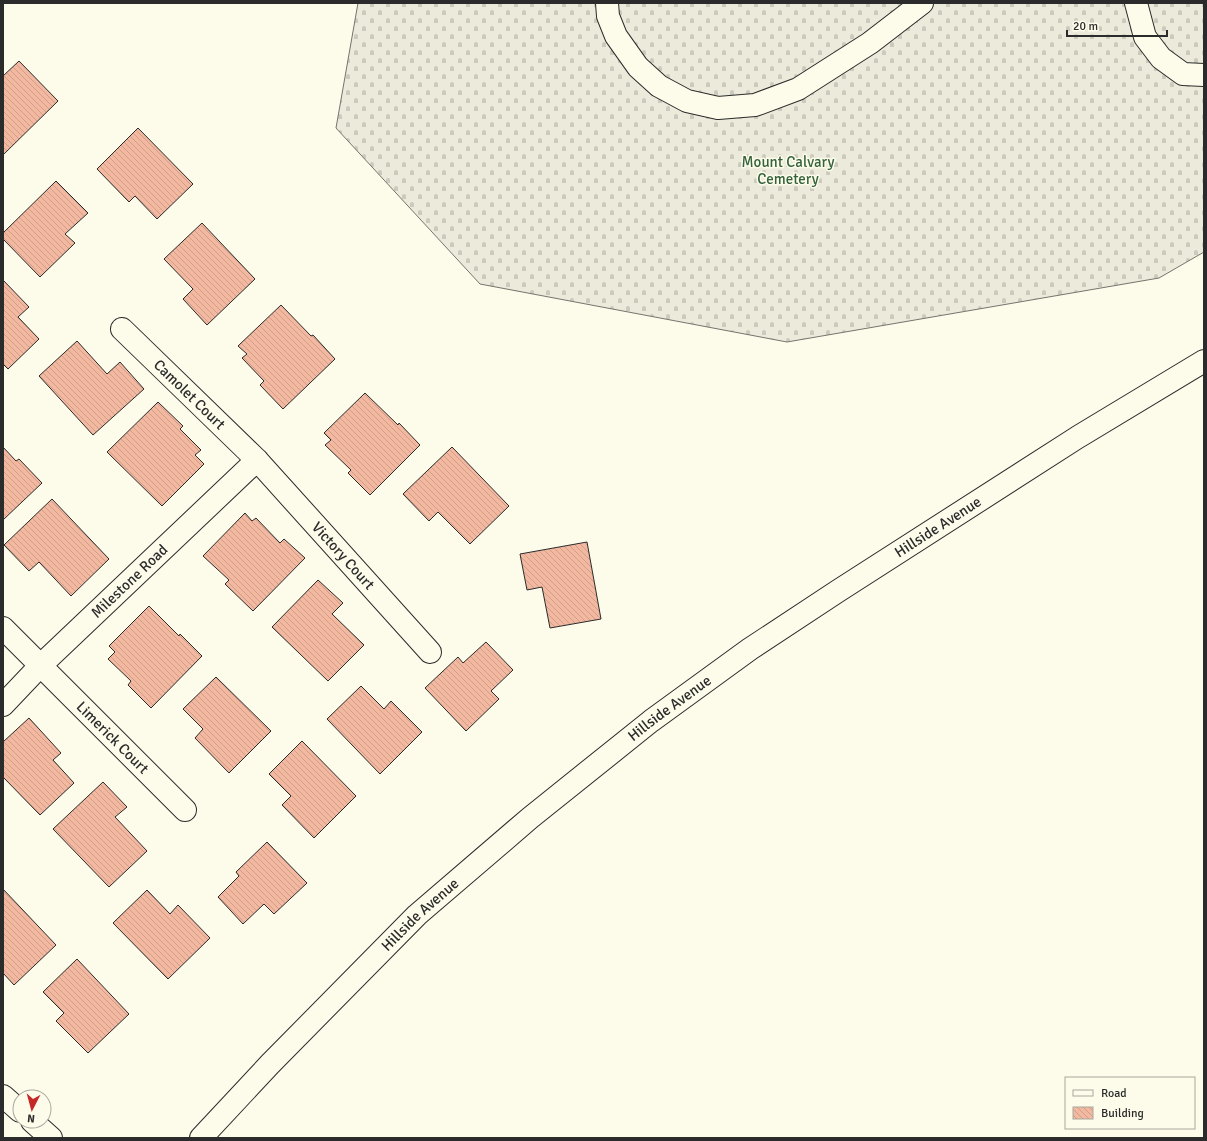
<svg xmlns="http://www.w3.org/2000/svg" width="1207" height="1141" viewBox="0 0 1207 1141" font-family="Signika,sans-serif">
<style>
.cemetery{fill:url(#cemetery-stones);stroke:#74746e}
.building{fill:url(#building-back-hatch);stroke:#2b2b2b}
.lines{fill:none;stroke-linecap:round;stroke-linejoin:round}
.minor-casing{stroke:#2b2b2b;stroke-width:24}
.major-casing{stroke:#2b2b2b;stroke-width:24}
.minor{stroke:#fdfbea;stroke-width:22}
.major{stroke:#fdfbea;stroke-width:22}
.labels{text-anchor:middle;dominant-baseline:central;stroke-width:3;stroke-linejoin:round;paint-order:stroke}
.park-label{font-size:15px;fill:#34623c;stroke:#fdfbea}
.street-label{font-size:15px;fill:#2b2b2b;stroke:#fdfbea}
</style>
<defs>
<pattern id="cemetery-stones" width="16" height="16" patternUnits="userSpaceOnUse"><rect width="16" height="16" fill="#ecebdb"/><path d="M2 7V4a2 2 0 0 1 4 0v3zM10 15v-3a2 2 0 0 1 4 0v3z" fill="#cbcabc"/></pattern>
<pattern id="building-back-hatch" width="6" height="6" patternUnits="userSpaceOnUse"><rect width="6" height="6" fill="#f2b8a0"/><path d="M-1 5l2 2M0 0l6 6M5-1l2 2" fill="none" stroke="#d09e8a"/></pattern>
</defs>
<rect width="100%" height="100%" fill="#fdfbea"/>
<path class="cemetery" d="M358,3H1204V252L1159,278L787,342L480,284L336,128Z"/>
<g class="building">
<path d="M19,61L58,101L3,155V76Z"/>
<path d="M138,128L193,184L157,219L135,196L129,202L97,169Z"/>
<path d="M56,181L88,213L65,234L75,243L40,277L3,239V233Z"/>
<path d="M202,223L255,279L207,325L183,299L193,289L164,259Z"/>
<path d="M3,280L29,307L18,317L39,339L8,369L3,364Z"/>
<path d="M281,305L311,336L313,335L335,359L283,409L260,385L264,381L242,358L247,354L238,346Z"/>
<path d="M77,341L107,374L120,362L144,389L93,435L39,376Z"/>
<path d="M365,393L398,425L399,423L420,445L370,495L348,473L351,470L325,445L331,440L324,433Z"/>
<path d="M158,402L183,426L180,429L201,450L195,455L204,464L162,506L107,452Z"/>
<path d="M3,447L16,461L19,459L42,483L3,520Z"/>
<path d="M452,447L509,506L470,544L438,512L429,521L403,494Z"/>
<path d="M52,499L109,559L71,596L39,562L29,571L4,545Z"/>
<path d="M245,513L252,521L256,518L280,543L284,539L305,558L253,611L225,584L229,580L203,556Z"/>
<path d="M587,542L601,619L550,628L542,587L527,590L520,554Z"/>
<path d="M318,580L343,603L332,614L364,645L328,681L272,627Z"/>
<path d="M149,606L179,636L180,634L202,656L151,708L128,685L131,681L108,659L115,652L109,646Z"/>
<path d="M486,642L513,670L491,691L499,699L466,731L425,688L458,657L463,663Z"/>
<path d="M216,677L271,731L229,773L195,738L203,729L183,709Z"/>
<path d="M361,686L384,709L391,701L422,732L380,774L327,719Z"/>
<path d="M29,718L61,753L53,760L74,783L40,815L3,777V742Z"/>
<path d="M302,741L356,796L314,838L282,805L291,796L269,774Z"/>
<path d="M103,782L127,807L115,817L147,851L109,887L53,829Z"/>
<path d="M267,842L307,883L274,914L264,904L243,924L218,897L239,876L236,872Z"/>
<path d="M3,889L56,945L14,985L3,973Z"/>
<path d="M147,890L170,914L178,905L210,938L168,979L113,923Z"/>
<path d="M77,959L129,1014L88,1053L56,1021L64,1013L43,992Z"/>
</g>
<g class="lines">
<g class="minor-casing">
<g id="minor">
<path d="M607,3L608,16L616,36L638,67L659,86L687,101L718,108L755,105L798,89L870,43L922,3"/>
<path d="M1136,3L1145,37L1161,58L1183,74L1204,75"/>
<path id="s1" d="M122,329L257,460L430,652"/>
<path id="s2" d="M3,628L185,810"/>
<path id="s3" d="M3,705L40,666L257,460"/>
<path d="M3,1096L20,1111"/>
<path d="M32,1121L51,1138"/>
</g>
</g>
<g class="major-casing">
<g id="major">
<path id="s4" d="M201,1138L270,1064L417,915L530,818L651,721L750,649L838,591L1078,437L1204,361"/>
</g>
</g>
<use href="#minor" class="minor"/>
<use href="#major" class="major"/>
</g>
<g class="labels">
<g class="park-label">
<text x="788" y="162">Mount Calvary<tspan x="788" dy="17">Cemetery</tspan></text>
</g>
<g class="street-label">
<text stroke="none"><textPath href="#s1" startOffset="94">Camolet Court</textPath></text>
<text stroke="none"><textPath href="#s4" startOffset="961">Hillside Avenue</textPath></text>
<text stroke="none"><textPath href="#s1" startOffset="317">Victory Court</textPath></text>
<text stroke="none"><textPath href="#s3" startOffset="177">Milestone Road</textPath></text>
<text stroke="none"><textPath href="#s4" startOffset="637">Hillside Avenue</textPath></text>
<text stroke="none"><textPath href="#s2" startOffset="155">Limerick Court</textPath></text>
<text stroke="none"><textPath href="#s4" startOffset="313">Hillside Avenue</textPath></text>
</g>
</g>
<rect width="1207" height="1141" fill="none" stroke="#2b2b2b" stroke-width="8"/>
<rect x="1065" y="1077" width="130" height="52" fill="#fdfbea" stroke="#a9a89e"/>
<rect x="1073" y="1090" width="20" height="6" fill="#fdfbea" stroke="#a9a89e"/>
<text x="1101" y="1097" font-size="12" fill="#2b2b2b">Road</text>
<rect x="1073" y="1107" width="20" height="12" fill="url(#building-back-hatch)" stroke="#a9a89e"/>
<text x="1101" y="1117" font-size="12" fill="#2b2b2b">Building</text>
<g transform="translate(32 1109) rotate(186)"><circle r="19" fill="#fdfbea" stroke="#a9a89e"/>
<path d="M0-3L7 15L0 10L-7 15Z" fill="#c62828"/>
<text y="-6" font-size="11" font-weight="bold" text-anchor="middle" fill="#2b2b2b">N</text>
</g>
<path d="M1067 30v6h100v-6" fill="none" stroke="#2b2b2b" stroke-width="2"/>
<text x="1073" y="30" font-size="12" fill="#2b2b2b" stroke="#fdfbea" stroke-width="3" paint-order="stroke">20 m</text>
</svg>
